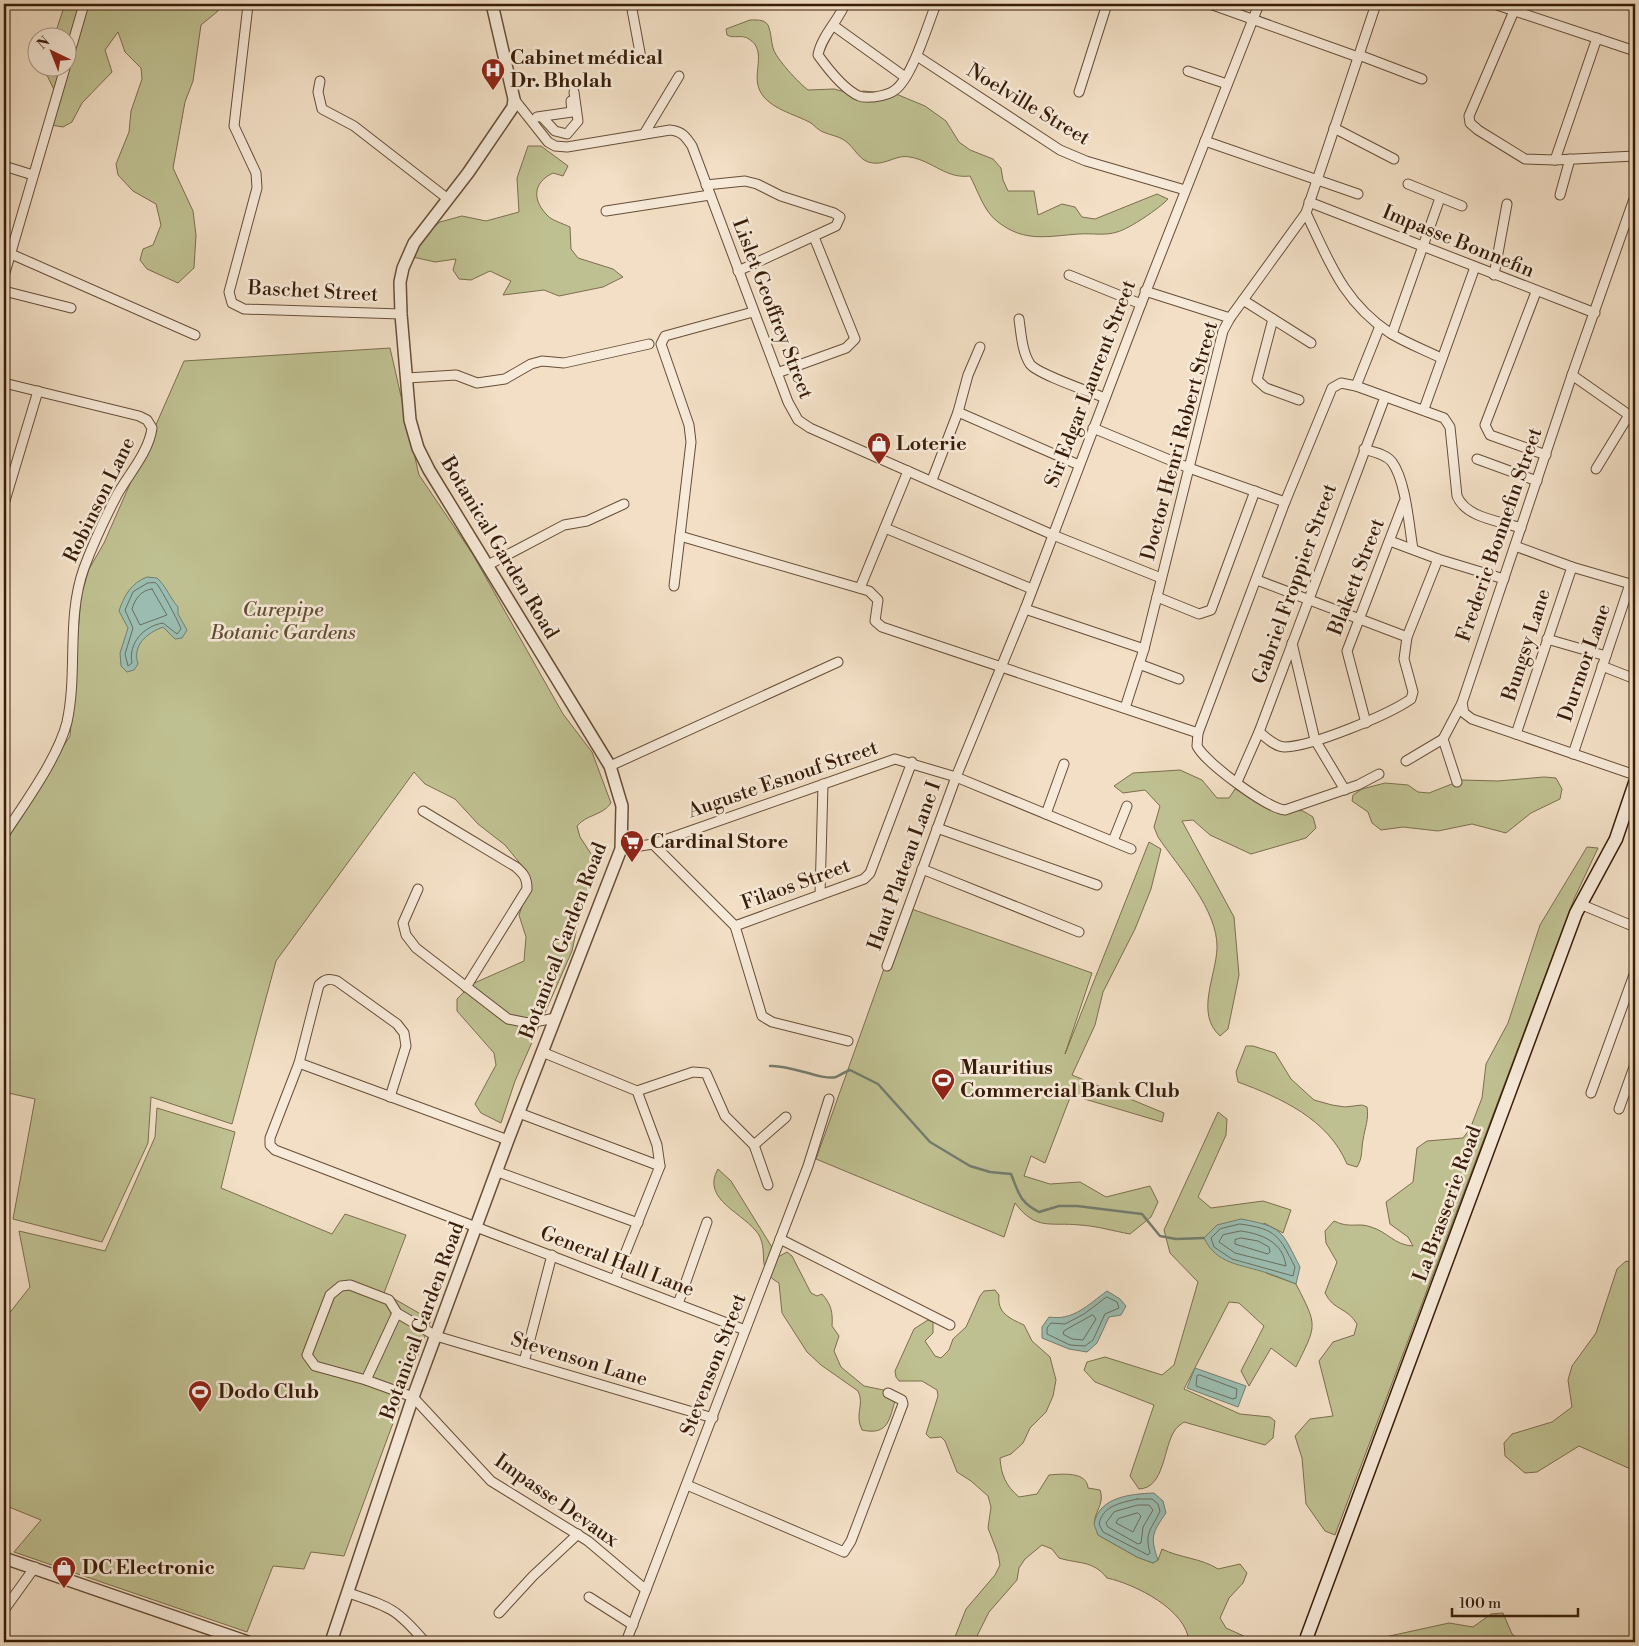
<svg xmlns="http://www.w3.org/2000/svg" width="1639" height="1646" viewBox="0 0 1639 1646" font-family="'Libre Bodoni',serif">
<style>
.green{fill:#bfc091;stroke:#7c6e4d}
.water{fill:#9bbdb1;stroke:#737d6e}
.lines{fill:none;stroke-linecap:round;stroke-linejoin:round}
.shore{stroke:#6a6d5d;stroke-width:1}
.stream{stroke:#737d6e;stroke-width:2.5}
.minor-casing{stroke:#664e38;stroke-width:11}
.tertiary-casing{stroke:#664e38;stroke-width:14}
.secondary-casing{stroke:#381d09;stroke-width:15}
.minor{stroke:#f7ead9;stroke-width:9}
.tertiary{stroke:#f7ead9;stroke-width:11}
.secondary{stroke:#f7ead9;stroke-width:12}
.labels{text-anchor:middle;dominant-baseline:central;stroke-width:5;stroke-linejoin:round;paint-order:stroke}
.poi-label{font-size:20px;font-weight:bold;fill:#381d09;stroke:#f7ead9;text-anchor:start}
.street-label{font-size:20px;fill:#381d09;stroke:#f7ead9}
.park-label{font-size:20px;font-style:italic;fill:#604e32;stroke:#f7ead9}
</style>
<rect width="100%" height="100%" fill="#f2dfc5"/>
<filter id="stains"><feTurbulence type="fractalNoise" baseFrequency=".004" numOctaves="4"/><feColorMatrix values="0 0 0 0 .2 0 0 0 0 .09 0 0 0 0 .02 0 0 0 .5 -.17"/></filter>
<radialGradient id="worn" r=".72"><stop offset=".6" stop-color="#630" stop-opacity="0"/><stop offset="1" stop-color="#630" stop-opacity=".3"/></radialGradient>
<g class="green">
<path d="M65,4H217L218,11L201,25L193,81L185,102L173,168L193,211L196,235L194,268L178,283L147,269L140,260L143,249L153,245L161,225L156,204L133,191L118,175L116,164L129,132L131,111L142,79L141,68L125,52L118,32L105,50L112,72L82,103L72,122L63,127L51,125L47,115L56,94L46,73L47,68H68V38L54,37Z"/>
<path d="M750,20C756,20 764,19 768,25C771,31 771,41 773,48C776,59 799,83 808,90L834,89L853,94L863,91L896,94L925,106L946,121L959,142L970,150L993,159L1001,168L1003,180L1008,191H1034L1038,215L1062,204L1075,207L1082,217L1095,219L1157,194L1168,199C1160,208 1129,229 1117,232C1105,236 1092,233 1079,234C1048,236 1025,243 998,222C984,212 978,191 970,176C946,179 933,161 910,157C897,154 886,165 873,163C859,162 855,147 844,140C838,136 830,135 823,132C818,130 815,126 811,123C795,114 769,109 760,91C751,74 768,51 749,39C742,34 734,39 727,35L726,29Z"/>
<path d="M528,146H541L568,166L563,176L553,173C532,183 532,201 549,217C554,221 564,224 570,227L571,249L578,258L613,269L623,277L603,287L559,296L544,290L503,295L511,281L490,271L471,280L459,279L453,270L456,259L435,262L413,257L422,236L440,222L462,216L486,221L519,212L517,178Z"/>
<path d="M390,348L419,475L472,553L563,714L592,752L611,803C602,816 587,814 577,826L580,837L599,866L579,918L572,951L515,1081L501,1123L481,1113L475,1104L496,1065L494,1053L457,1011V999L472,984L524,961L526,937L519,915L530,883L527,872L505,845L478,824L455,799L425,784L414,772L276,961L232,1124L151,1097L148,1143L102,1242L13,1219L35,1099L4,1092V839L70,736L81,596L89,569L104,543L184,361Z"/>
<path d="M1180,770L1202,780L1217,798H1229L1235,789L1278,807L1303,811L1313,817L1316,828L1306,838L1251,854L1210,835L1193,820L1182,821L1234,917L1239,975L1228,1029L1220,1036C1195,1013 1216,977 1217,948C1218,910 1179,868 1158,837L1154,827L1160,806L1145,790L1123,793L1114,786L1133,773Z"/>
<path d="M1544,777L1556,778L1562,789L1560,799L1531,813L1506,833L1472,824L1438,831L1403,827L1381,830L1372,823L1368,812L1352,801L1353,795L1362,789L1385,783L1408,785L1418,792L1429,793L1462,780L1498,781Z"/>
<path d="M1149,842L1161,849L1151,889L1135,929L1103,992L1095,1025L1072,1075L1164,1113L1162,1122L1071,1095L1045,1163L1031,1156L1024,1176L1050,1184L1080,1182L1106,1197L1150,1186L1158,1202L1151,1217L1130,1234C1113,1231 1097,1226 1080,1225C1050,1222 1036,1231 1015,1203L1004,1237L816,1159L906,907L1092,973L1065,1054Z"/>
<path d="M1587,847L1598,848L1574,899L1335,1535L1325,1531L1306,1504L1302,1458L1295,1436L1310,1419L1333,1416L1319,1361L1333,1342L1354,1335L1357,1324C1347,1307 1334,1311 1325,1293L1337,1262L1326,1243L1325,1231L1334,1221C1350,1229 1358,1222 1371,1227C1388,1232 1394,1245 1413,1246L1408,1237L1390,1224L1386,1202L1413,1182L1417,1148L1427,1141L1463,1138L1470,1129L1482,1098L1486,1064L1508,1023L1540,925Z"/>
<path d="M1246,1046H1253L1275,1053L1291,1079L1314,1100L1332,1105L1345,1107L1362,1105L1367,1107C1369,1120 1365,1127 1363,1140C1361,1151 1363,1157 1357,1167L1347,1164C1328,1119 1281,1098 1238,1082L1236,1072Z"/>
<path d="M157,1108L235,1132L221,1188L332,1234L345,1214L406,1235L384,1293L431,1320L344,1556L311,1552L304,1569L273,1566L247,1632L14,1552L41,1520L4,1505V1320L30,1287L19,1231L105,1251L155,1137Z"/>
<path d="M1218,1112L1227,1119L1226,1135L1198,1197L1211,1208L1263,1201L1291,1210L1283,1233L1264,1223L1266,1273L1296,1284C1318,1327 1317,1324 1296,1367L1271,1348L1249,1386L1241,1371L1264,1326L1239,1303L1229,1302L1184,1389L1240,1414L1270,1417L1275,1421L1273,1438L1265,1445L1184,1422C1181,1424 1177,1427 1175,1430C1163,1447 1165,1488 1139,1489L1130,1476L1154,1405L1095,1382L1084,1370L1087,1362L1105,1357L1162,1375L1174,1365L1198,1282L1170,1253L1164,1230Z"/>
<path d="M718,1169L731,1181L778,1257L787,1252L792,1256L811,1293L817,1296L822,1294C831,1304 833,1312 832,1326L839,1336L834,1351L841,1367L864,1386L893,1392L896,1398C889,1419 889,1436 862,1430C854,1413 865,1405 858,1391L821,1365L807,1352L782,1313L779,1283C755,1270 769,1254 759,1235C745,1213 700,1200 718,1169Z"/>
<path d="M1626,1261L1635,1263V1471L1579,1446L1537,1472L1525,1473L1505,1456L1504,1443L1512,1434L1552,1422L1572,1407L1568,1380L1572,1366L1596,1333L1617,1269Z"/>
<path d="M995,1290L999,1295C997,1313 1009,1318 1024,1325L1032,1341L1050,1357L1056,1380L1053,1396L1046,1412L1030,1428L1023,1443L1011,1454L1000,1458C1001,1475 1006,1486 1019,1497L1037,1494L1049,1475C1061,1474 1087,1471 1088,1488L1100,1490C1104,1501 1098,1508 1095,1518C1094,1523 1097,1530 1098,1535L1137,1557L1153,1563L1158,1560L1162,1549C1180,1558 1201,1558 1218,1569L1240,1564L1247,1573L1243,1583L1229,1598L1220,1618L1226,1628L1257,1642H1189C1187,1610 1135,1584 1107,1578C1093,1560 1078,1564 1059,1558L1052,1549L1042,1545L1025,1559L1019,1568L1017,1580L989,1612L974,1642H953L966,1609L995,1575L1000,1565L998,1554L988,1528L991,1507L988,1496L971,1481L957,1472L945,1441L941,1437L930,1438L926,1434L938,1396L937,1390L922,1381H899L896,1377L895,1371L914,1329L928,1320L933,1322V1333L925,1341L935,1356L941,1358L949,1350L953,1339L966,1327L980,1296L984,1291Z"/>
<path d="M1503,1613L1512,1634L1523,1642H1377L1385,1637L1449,1623L1473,1627L1491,1614Z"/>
</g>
<g class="water">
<path d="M147,577L157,578C166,586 170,598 178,607V614L187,630L182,638L175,639L163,627C147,633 132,645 138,664L134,670L127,672L121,666L120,653L128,628L119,611C124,596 131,583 147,577Z"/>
<path d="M1241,1219C1283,1227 1281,1230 1300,1267L1296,1284C1286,1280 1277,1276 1267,1273C1241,1264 1217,1265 1204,1238L1217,1225Z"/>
<path d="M1107,1291L1120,1299L1126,1306L1121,1315L1109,1317L1097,1343L1087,1352L1069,1349L1042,1338V1327L1049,1317C1073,1321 1088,1305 1107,1291Z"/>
<path d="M1195,1368L1246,1386L1238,1407L1187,1388Z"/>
<path d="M1154,1493L1163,1501L1166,1513C1152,1533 1150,1537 1158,1560L1153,1563L1137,1557L1098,1535L1094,1524C1099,1497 1130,1494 1154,1493Z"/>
</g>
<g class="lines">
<g class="shore">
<path d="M148,583C150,583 154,582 156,583C159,585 180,624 181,629L177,634L163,623C144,626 128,643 132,663L128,666L125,654L133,628L125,610L133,592Z"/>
<path d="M152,589L167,615L140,625L132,609C135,599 141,590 152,589Z"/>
<path d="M1240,1224C1277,1229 1279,1236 1295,1267L1293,1276L1232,1259L1214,1247L1211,1238L1220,1229Z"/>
<path d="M1241,1231C1262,1234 1283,1242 1286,1266L1235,1253L1219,1242L1223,1235Z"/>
<path d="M1241,1238L1258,1241L1269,1247L1270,1252L1268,1254L1235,1244V1240Z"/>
<path d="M1107,1297L1117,1302L1119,1308L1105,1314L1093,1340L1085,1346L1070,1345L1047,1334V1328L1051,1323L1065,1324L1084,1314Z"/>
<path d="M1093,1315L1096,1319L1083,1340L1072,1339L1063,1334L1064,1331Z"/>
<path d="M1200,1375L1237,1389L1236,1398L1233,1399L1196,1386L1197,1376Z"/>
<path d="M1137,1499H1152L1158,1504L1160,1511C1152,1529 1144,1532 1150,1553L1148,1555L1103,1532L1099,1524C1103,1505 1121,1503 1137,1499Z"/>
<path d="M1138,1505H1149L1153,1510L1143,1527L1141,1543L1138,1544L1108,1527L1106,1523L1114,1512Z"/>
<path d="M1138,1513L1141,1516L1133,1532L1116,1523L1118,1519Z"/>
</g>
<path class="stream" d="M770,1066C789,1064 822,1081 836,1077C840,1075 845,1072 850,1070L878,1084L930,1142L970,1166L990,1172L1011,1174C1019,1193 1019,1202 1039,1212L1059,1206H1077L1142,1214L1160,1236L1176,1239L1204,1238"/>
<g class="minor-casing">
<g id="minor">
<path d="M631,4L641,58"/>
<path d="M845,4C838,21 821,37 818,55C828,69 843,89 859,96C864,98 869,97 874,97C881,96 889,95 895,90C912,78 928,24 936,4"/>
<path d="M1210,4L1358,57"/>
<path d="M1494,4L1635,51"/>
<path d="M248,5L234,126L256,173L257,188L229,292L232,303L244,309L401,314"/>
<path d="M1514,11L1469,116L1470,123L1478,130L1525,159L1555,160L1635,156"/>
<path d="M834,26L905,77"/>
<path d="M1359,55L1422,79"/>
<path d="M917,56L1060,150L1086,161L1185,190"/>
<path d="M68,59L84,4"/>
<path d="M1188,71L1227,84"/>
<path d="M320,81L318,92L322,109L354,126L448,199"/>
<path d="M1079,92L1107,4"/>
<path d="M514,99L548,142L555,146L567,147L670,130C682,131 686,137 692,146L788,402L798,420L810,428L1053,535L1161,578"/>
<path d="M537,117L572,112L571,101"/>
<path d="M542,117L555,131L567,134L578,121L574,92"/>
<path d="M1334,128L1394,159"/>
<path d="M644,134L679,76"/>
<path d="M1205,141L1358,194"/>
<path d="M1555,160L1597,38"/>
<path d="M4,166L33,175"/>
<path d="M1408,184L1462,206"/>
<path d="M706,185L745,181L757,184L781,196L834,213L840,217L836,226L738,271"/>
<path d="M1560,195L1570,159"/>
<path d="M1635,196L1572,375L1462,703L1464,713L1472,719L1635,775"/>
<path d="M1309,202L1595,313"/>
<path d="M606,211L710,195"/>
<path d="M1306,213C1329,261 1343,302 1390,333C1406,343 1425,350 1441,358"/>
<path d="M11,254L195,335"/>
<path d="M1069,275L1141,304"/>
<path d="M1494,275L1507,204"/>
<path d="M4,276L65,68"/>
<path d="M4,291L71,308"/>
<path d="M1145,291L1230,318"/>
<path d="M1536,292L1485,425L1490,435L1546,455"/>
<path d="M1243,300L1311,343"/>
<path d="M753,312L665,336L661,344L689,425L691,442L680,536L869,591L878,600L875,621L882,627L1198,733"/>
<path d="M1019,319C1021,333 1022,352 1030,364C1037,374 1091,392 1105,398"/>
<path d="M1273,319L1257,380L1266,388L1299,400"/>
<path d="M1392,334L1440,198"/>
<path d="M777,373L846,348L855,339L814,237"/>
<path d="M1572,375L1629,415L1596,469"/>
<path d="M407,378L456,375L477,383L505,379L531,364L542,361L564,363L649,344"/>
<path d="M4,383L139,416L147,420L152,428C149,452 128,475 117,495C105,518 93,544 84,568C66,618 78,671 67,722C58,758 24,804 4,835"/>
<path d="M1356,386L1380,326"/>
<path d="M1424,409L1475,267"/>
<path d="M958,412L1079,465"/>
<path d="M1093,428L1189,468L1285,502"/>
<path d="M1364,449C1373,452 1386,454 1392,462C1406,481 1409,526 1413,549"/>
<path d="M1477,459L1537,481"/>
<path d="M932,480L958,412L968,375L980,347"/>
<path d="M4,504L38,391"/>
<path d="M885,528L1032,589"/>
<path d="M1390,541L1438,559L1504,579"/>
<path d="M1515,546L1572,567L1634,585"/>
<path d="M488,565L564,525L587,521L624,504"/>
<path d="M1257,580L1407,637"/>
<path d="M674,586L680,536"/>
<path d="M860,588L908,471"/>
<path d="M1157,597L1199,614L1211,610L1255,491"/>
<path d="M1025,609L1144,649"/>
<path d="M1547,639L1606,656"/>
<path d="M1292,643L1315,740L1345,790"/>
<path d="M1139,664L1179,679"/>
<path d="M1602,666L1635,679"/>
<path d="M1125,708L1144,649L1223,331L1230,318L1306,213L1376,4"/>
<path d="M1366,723L1347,651L1404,502"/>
<path d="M1259,732C1266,737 1275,747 1285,747C1313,746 1388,715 1411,699L1413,692L1404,659L1407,637L1438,559"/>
<path d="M1516,734L1572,567"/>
<path d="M1573,754L1630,584"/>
<path d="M1406,761L1443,739"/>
<path d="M610,766L838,662"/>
<path d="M1379,774L1358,785L1285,810C1266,808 1205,762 1197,746L1198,733L1285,502L1332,388L1341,383L1356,386L1444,418L1450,427L1457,496C1466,518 1500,521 1521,528"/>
<path d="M1237,782L1259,732L1385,397"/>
<path d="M1457,782L1443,739L1462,703"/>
<path d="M423,811L516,867C524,874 527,878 527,889L466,987"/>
<path d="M1046,814L1064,764"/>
<path d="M937,828L1097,885"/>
<path d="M1113,841L1127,806"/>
<path d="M653,844L735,926L762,1016L772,1022L848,1041"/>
<path d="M621,849L653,844L895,759L956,777L1131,849"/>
<path d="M922,869L1079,932"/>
<path d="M418,889L403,923L406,935L416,948L508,1019L528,1023L556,1018"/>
<path d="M820,895L823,784"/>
<path d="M1580,904L1635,927"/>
<path d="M735,926L864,879L870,873L912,762"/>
<path d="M887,966L956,777L1025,609L1141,304L1259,4"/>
<path d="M542,1052L637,1091L657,1145L660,1166L615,1279"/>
<path d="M299,1063L508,1140"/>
<path d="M637,1091L693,1072L706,1073L725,1116L754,1145L768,1185"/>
<path d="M1591,1093L1635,972"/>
<path d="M390,1097L406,1046L404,1033L397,1024L337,981C329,978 325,979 319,985L299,1063L270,1138V1145L275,1150L745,1330"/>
<path d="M1619,1109L1635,1064"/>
<path d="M519,1113L660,1166"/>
<path d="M754,1145L786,1117"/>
<path d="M498,1172L638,1223"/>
<path d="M780,1239L950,1325"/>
<path d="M678,1304L707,1222"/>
<path d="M524,1362L552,1255"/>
<path d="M366,1380L397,1313"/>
<path d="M687,1485L844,1552L851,1541L903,1404L902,1400L888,1393"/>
<path d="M646,1590L588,1541L491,1481L413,1397L366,1380L315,1366L307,1355L330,1295L341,1286L350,1285L389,1300L397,1313L436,1336L713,1418"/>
<path d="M349,1593C390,1607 396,1608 425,1642"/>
<path d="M589,1597L633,1625"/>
<path d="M4,1610L35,1567"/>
<path d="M499,1613L533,1576L578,1534"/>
<path d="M626,1642L808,1166L829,1099"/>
</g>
</g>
<g class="tertiary-casing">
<g id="tertiary">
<path d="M4,1558L248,1642"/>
<path d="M331,1642L413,1397L508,1140L621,849L622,806L610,766L429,470L418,448L410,420L401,314L400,282L403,268L414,243L468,173L513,107L514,99L492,4"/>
</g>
</g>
<g class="secondary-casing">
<path id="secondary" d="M1305,1642L1576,913L1616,839L1635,783"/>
</g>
<use href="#minor" class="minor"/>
<use href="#tertiary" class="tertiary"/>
<use href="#secondary" class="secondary"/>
</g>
<defs>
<g id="hospital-pin" transform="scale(1.25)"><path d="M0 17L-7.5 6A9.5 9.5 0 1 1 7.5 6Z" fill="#8f2418" stroke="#f7ead9"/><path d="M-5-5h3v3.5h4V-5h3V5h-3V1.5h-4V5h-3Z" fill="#fff"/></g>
<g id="shop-pin" transform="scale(1.25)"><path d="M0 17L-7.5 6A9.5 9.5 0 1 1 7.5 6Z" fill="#8f2418" stroke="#f7ead9"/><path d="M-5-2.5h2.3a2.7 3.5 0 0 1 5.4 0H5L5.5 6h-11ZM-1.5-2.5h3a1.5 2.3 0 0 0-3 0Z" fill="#fff"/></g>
<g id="supermarket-pin" transform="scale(1.25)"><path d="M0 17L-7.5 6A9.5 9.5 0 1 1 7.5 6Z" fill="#8f2418" stroke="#f7ead9"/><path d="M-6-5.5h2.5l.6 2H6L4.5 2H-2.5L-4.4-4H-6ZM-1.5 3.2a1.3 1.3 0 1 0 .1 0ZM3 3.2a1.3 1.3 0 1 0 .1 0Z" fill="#fff"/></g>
<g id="stadium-pin" transform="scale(1.25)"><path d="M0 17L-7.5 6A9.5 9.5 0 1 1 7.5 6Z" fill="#8f2418" stroke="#f7ead9"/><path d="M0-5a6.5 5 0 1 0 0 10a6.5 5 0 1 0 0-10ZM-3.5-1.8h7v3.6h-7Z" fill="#fff"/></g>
</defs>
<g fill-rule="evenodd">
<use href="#hospital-pin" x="493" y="70"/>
<use href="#shop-pin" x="879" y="444"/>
<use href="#supermarket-pin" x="632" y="842"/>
<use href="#stadium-pin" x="943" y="1080"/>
<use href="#stadium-pin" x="200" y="1392"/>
<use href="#shop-pin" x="64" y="1568"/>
</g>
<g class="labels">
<g class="poi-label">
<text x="510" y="58">Cabinet médical<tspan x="510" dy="23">Dr. Bholah</tspan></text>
<text x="896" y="444">Loterie</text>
<text x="650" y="842">Cardinal Store</text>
<text x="960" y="1068">Mauritius<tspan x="960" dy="23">Commercial Bank Club</tspan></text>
<text x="218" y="1392">Dodo Club</text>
<text x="82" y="1568">DC Electronic</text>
</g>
<g class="street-label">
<text transform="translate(1028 105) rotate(31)">Noelville Street</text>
<text transform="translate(1458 242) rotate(22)">Impasse Bonnefin</text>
<text transform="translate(313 292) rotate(3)">Baschet Street</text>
<text transform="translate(772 309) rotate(69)">Lislet Geoffrey Street</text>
<text transform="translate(1091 384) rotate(-69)">Sir Edgar Laurent Street</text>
<text transform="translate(1180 441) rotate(-75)">Doctor Henri Robert Street</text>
<text transform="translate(100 500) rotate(-64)">Robinson Lane</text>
<text transform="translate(1500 535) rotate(-71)">Frederic Bonnefin Street</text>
<text transform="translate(499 548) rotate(59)">Botanical Garden Road</text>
<text transform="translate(1357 577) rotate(-69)">Blakett Street</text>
<text transform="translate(1295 584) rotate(-70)">Gabriel Froppier Street</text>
<text transform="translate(1527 645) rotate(-72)">Bungsy Lane</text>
<text transform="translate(1585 663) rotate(-71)">Durmor Lane</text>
<text transform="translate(783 780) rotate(-19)">Auguste Esnouf Street</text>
<text transform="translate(905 866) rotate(-70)">Haut Plateau Lane I</text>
<text transform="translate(796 885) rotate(-20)">Filaos Street</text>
<text transform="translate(564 941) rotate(-69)">Botanical Garden Road</text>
<text transform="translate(1448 1204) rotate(-70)">La Brasserie Road</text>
<text transform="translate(617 1262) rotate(21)">General Hall Lane</text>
<text transform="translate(423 1321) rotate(-70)">Botanical Garden Road</text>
<text transform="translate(579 1360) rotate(17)">Stevenson Lane</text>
<text transform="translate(714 1365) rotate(-69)">Stevenson Street</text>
<text transform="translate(556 1501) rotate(35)">Impasse Devaux</text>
</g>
<g class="park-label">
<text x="283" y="610">Curepipe<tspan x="283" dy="23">Botanic Gardens</tspan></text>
</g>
</g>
<rect width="1639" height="1646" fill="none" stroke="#f2dfc5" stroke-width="20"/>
<rect x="5" y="5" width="1629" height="1636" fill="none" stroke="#381d09" stroke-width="2.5"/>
<rect x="10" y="10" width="1619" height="1626" fill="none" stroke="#381d09"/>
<g transform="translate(52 52) rotate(317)"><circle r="24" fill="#f7ead9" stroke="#ab9886"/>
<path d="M0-4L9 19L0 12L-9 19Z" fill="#8f2418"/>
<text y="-8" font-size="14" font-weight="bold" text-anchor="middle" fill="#381d09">N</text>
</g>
<path d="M1452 1608v8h126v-8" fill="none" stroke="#381d09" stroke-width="2.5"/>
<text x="1459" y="1608" font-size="15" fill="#381d09" stroke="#f7ead9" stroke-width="4" paint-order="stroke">100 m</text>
<rect width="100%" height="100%" filter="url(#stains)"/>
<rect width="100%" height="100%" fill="url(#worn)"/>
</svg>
